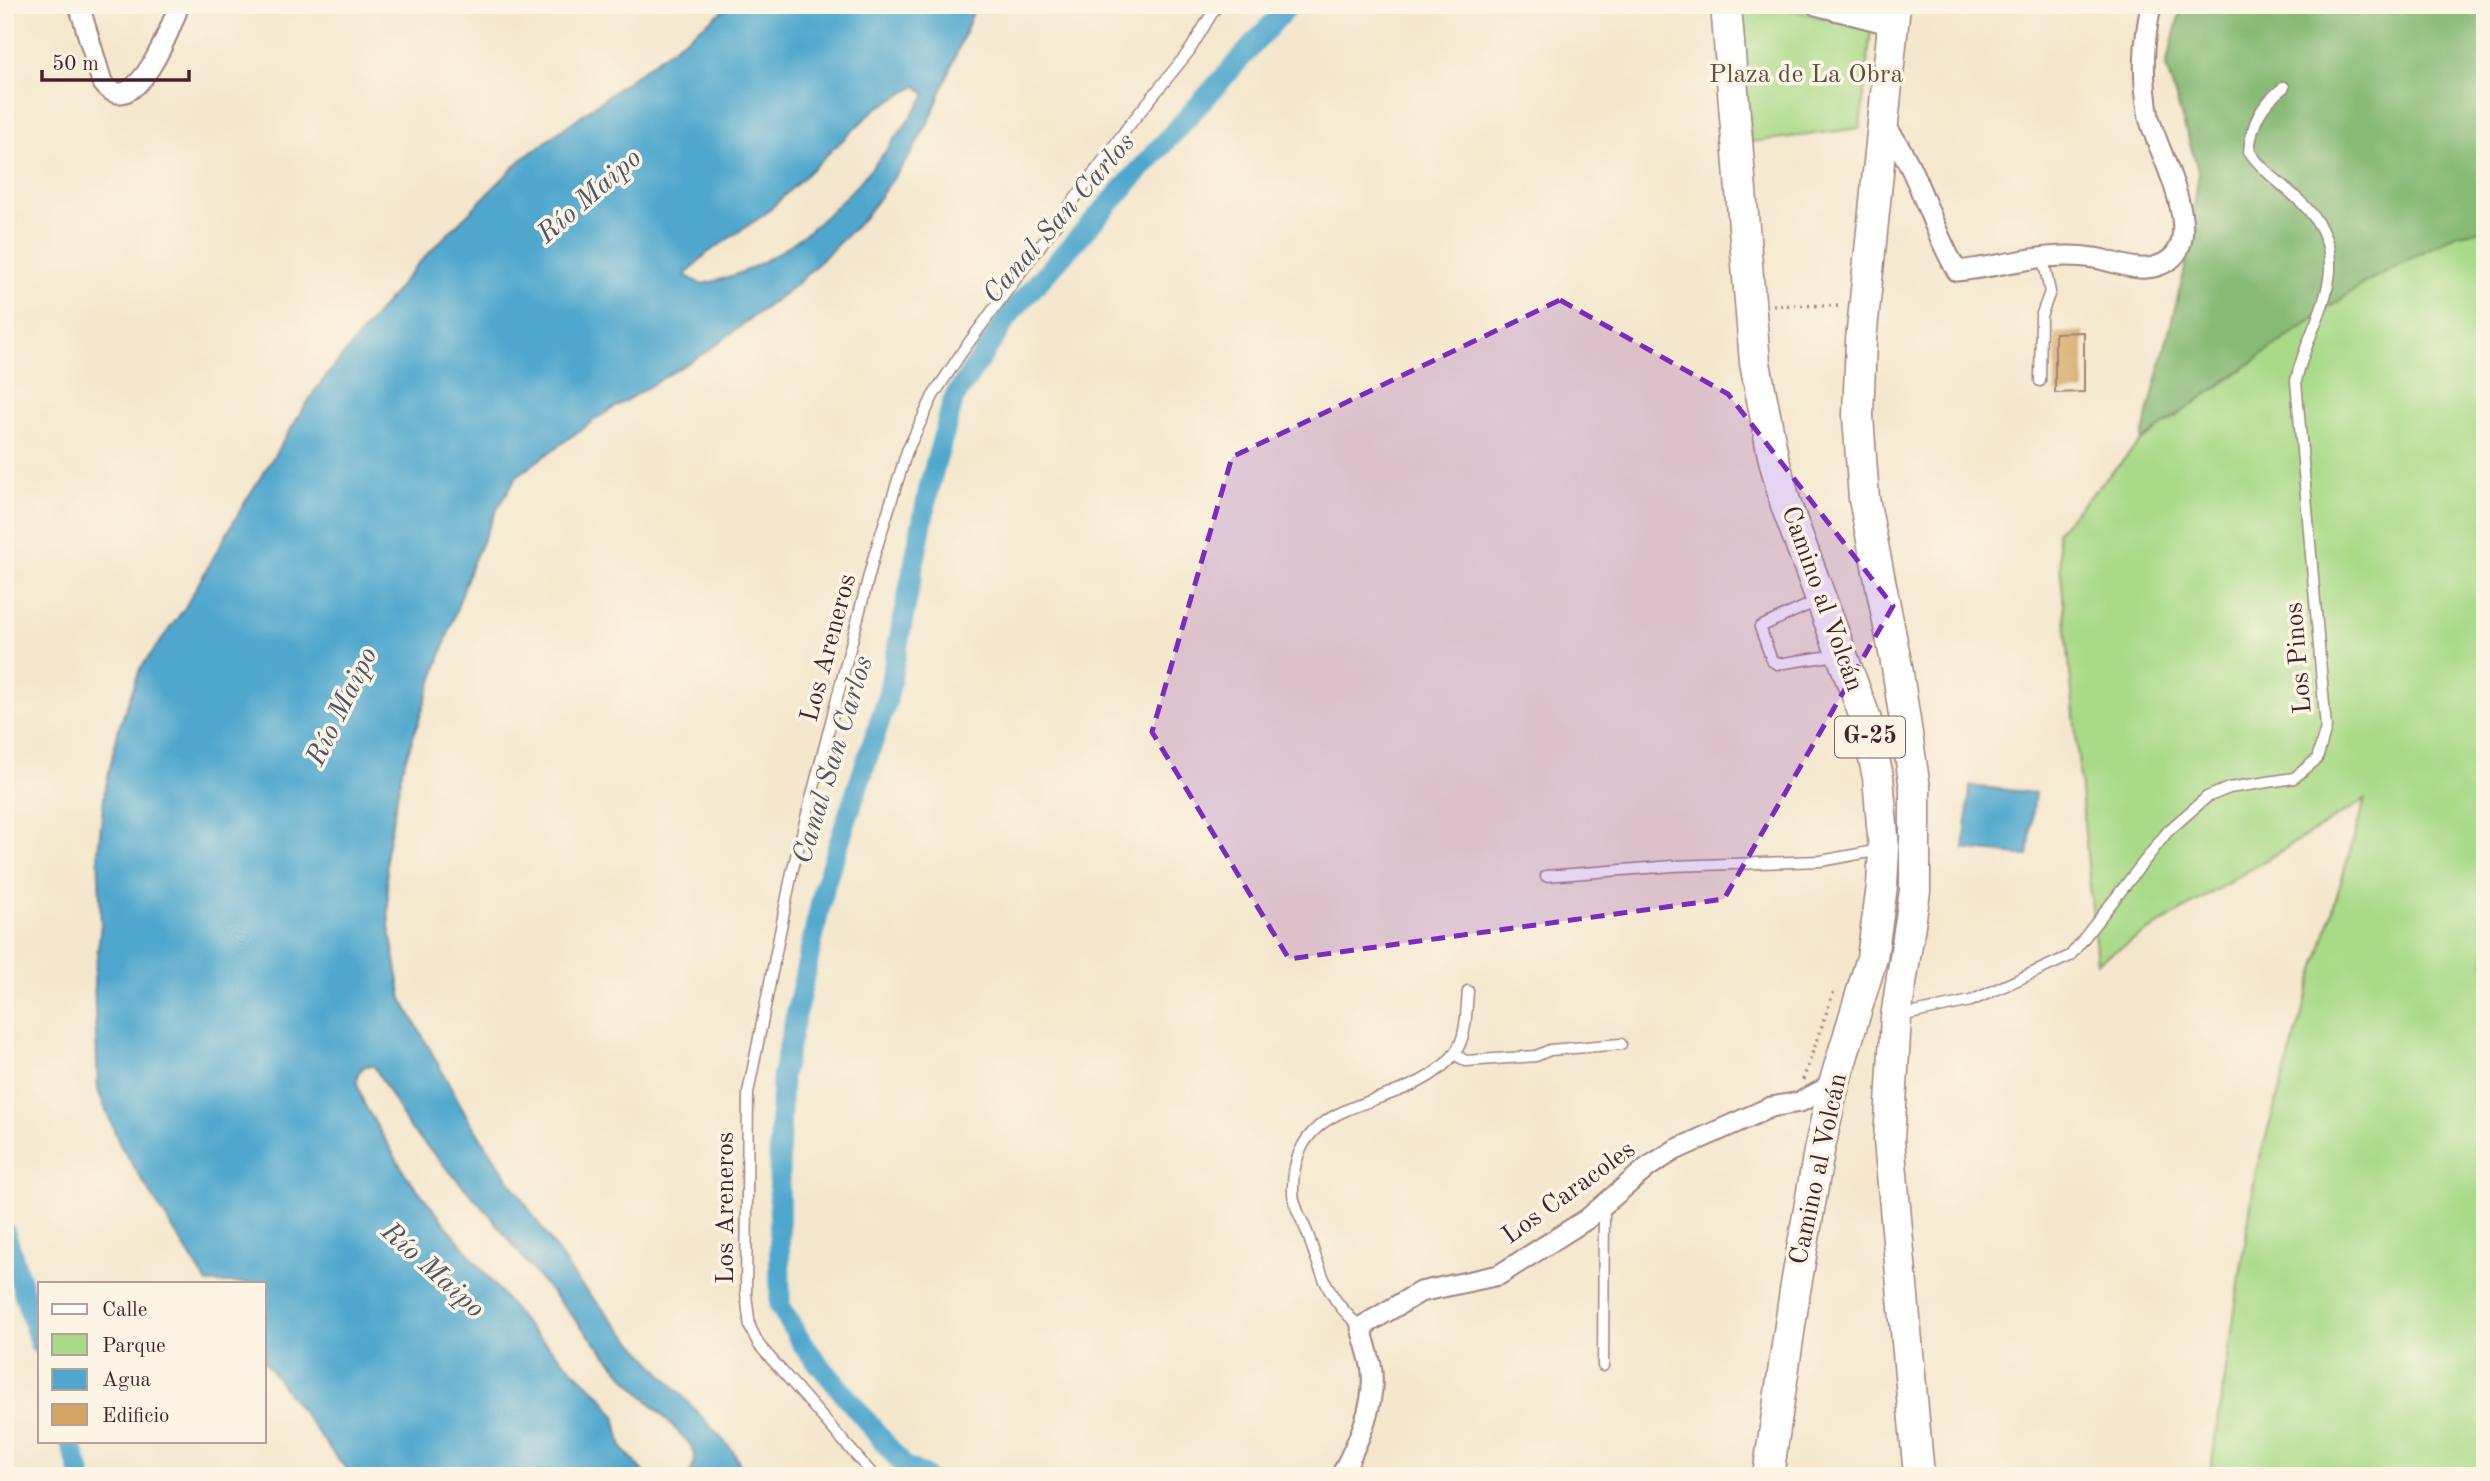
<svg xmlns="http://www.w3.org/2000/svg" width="2490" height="1481" viewBox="0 0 2490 1481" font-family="'Old Standard TT',serif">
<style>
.green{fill:#a9da88;stroke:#7a7c5a;stroke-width:2}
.forest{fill:#86ba74;stroke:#686c50;stroke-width:2}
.water{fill:#50a7cd;stroke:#4d637c;stroke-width:2;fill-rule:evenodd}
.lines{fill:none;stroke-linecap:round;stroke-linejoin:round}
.canal{stroke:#50a7cd;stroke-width:21}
.building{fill:#d4a665}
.service-casing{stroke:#9f837c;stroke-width:13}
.minor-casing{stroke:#9f837c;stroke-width:23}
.primary-casing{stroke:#9f837c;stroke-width:33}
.path{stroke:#9f837c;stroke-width:3.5;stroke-dasharray:2 5;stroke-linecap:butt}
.service{stroke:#fff;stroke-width:10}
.minor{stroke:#fff;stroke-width:19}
.primary{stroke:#fff;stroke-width:30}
.marked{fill:#7b2cbf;fill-opacity:0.2;stroke:#7b2cbf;stroke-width:5;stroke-dasharray:14 9;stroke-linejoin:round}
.labels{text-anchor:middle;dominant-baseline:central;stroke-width:7;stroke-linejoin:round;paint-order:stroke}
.shield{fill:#fcf5e5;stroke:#7f5f63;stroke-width:2}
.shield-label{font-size:24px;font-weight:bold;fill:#4a1f2b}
.park-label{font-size:26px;fill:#624e42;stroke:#fcf5e5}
.street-label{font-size:26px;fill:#4a1f2b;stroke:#fcf5e5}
.water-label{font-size:28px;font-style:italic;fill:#4c556c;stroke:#fcf5e5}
</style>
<rect width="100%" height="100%" fill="#fcf5e5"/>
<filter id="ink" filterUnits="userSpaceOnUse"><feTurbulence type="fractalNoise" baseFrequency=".0143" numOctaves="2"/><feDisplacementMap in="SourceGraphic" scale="14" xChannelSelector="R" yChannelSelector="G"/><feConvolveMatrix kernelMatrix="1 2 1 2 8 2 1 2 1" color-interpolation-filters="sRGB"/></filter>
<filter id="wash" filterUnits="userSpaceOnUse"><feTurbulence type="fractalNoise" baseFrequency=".00686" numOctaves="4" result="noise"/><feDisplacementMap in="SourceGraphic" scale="28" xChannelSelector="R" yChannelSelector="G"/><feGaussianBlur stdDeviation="1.57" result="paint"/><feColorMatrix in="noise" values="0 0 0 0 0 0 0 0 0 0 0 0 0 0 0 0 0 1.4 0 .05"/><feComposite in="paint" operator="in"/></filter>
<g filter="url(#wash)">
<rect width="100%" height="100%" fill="#f4e7cd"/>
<g class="green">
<path d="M1739,5H1772L1871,30L1860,128L1751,142Z"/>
<path d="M2485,230V1476H2210L2256,1171L2365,800L2097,962L2057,531L2141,441L2364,283L2457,233Z"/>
</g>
<path class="forest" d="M2182,5H2485V230L2457,234L2364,283L2141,441L2184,273L2199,173L2166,66Z"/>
<g class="water">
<path d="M731,5H976L930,119L909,157L864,218L797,284L706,352L594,420L517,476L496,511L472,564L402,770L386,855L389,926L402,999L469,1120L578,1282L733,1451L746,1476H689C695,1462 698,1456 689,1443L628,1380L539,1278L488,1213L408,1126L374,1066H365L358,1073L357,1083L364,1104L406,1175L527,1326L602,1397L615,1416L622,1448L648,1476H355L339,1461L264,1361V1283H207L120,1145L98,1090L94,979L101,925L98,851L105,790L118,731L140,669L184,609L245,502L316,389L415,267L521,160ZM917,86L926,95C876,171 794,269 701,284L685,275L706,254L765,214L874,110Z"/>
<path d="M1970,786L2035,793L2028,856L1964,849Z"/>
</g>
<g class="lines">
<g class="canal">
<path d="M5,1232L40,1344"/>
<path d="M70,1441L81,1476"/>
<path d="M924,1476L904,1466L803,1345L780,1306L779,1165L782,1077L825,884L887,700L930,483L954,398L1013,310L1289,5"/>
</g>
</g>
<g id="blocks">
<path class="building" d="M2084,332V392L2055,393V333Z"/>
</g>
</g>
<g filter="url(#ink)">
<use href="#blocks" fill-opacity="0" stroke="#9f837c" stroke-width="2"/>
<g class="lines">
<g class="service-casing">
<g id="service">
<path d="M2040,381L2041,316L2050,292L2043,258"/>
<path d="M1817,601L1760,627L1772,661L1777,664L1831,656L1838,657"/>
<path d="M1546,876L1673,866L1821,861L1880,850"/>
<path d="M1900,1016L1971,1001L2070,956L2168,831L2207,797L2229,788L2294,778L2317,759L2326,728L2296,381C2307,326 2353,274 2316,220C2299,194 2267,178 2249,151C2252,122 2261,105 2284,87"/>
<path d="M1454,1054L1466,1061L1536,1056L1550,1050L1621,1044"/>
<path d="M1361,1327C1327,1300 1321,1272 1307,1232C1302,1220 1293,1205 1293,1192C1290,1086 1408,1116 1455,1053C1467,1036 1466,1012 1468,991"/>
<path d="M1603,1366L1604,1205"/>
<path d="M874,1476L759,1345L750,1327L746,1294L748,1093L792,872L874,556L907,451L933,396L962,352L1127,128L1190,50L1217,5"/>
</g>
</g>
<g class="minor-casing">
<g id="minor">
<path d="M79,5L102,82C134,126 171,27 179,5"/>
<path d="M1816,5L1893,25"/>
<path d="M1883,123C1919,167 1928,223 1957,271C2002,267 2048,250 2094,258C2115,261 2136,273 2157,266C2216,248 2156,151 2149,117C2142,77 2143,45 2151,5"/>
<path d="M1341,1476C1357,1444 1378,1402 1371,1365C1368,1352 1364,1340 1361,1327L1420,1292L1499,1275L1587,1219L1648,1167L1675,1150L1771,1107L1800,1102L1834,1084"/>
</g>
</g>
<g class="primary-casing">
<g id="primary">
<path d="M1726,5L1755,363L1773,456L1786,505L1865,717L1878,777L1884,849L1882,886L1872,958L1834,1084L1819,1151L1795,1291L1768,1476"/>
<path d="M1895,5L1861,340L1858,416L1864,499L1897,667L1915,788V891L1896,1017L1889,1140L1919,1476"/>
</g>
</g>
<g class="path">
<path d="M1773,305L1842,306"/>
<path d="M1803,1080L1835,988"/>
</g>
<use href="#service" class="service"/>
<use href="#minor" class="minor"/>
<use href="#primary" class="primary"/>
</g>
</g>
<path class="marked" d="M1560,300L1728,394L1893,606L1724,899L1289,959L1152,732L1232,457Z"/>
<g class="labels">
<rect class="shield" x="1835" y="716.5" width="70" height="41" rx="5"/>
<g class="shield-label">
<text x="1870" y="737">G-25</text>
</g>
<g class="park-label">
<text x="1806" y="75">Plaza de La Obra</text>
</g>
<g class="street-label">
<text transform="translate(1822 599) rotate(70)">Camino al Volcán</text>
<text transform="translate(829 648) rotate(-75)">Los Areneros</text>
<text transform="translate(2299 658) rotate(-95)">Los Pinos</text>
<text transform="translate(1819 1169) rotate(-78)">Camino al Volcán</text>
<text transform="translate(1569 1193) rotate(-36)">Los Caracoles</text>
<text transform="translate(726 1208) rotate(-90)">Los Areneros</text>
</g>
<g class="water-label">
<text transform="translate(590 197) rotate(-41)">Río Maipo</text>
<text transform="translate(1060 219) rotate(-49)">Canal San Carlos</text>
<text transform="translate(343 707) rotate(-64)">Río Maipo</text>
<text transform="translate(834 760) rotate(-73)">Canal San Carlos</text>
<text transform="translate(432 1271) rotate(42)">Río Maipo</text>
</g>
</g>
<rect width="2490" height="1481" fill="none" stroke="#fcf5e5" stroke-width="28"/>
<rect x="38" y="1282" width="228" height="161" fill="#fcf5e5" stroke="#b59f9b" stroke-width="2"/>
<rect x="52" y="1304" width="35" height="10" fill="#ffffff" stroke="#b59f9b" stroke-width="2"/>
<text x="102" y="1316" font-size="21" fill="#4a1f2b">Calle</text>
<rect x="52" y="1334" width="35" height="21" fill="#a9da88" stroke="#b59f9b" stroke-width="2"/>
<text x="102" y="1352" font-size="21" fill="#4a1f2b">Parque</text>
<rect x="52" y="1369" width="35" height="21" fill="#50a7cd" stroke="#b59f9b" stroke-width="2"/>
<text x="102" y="1386" font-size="21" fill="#4a1f2b">Agua</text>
<rect x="52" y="1404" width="35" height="21" fill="#d4a665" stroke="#b59f9b" stroke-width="2"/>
<text x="102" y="1422" font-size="21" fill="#4a1f2b">Edificio</text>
<path d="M42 70v10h147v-10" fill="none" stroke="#4a1f2b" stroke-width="3.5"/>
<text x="52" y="70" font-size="21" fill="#4a1f2b" stroke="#fcf5e5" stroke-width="5" paint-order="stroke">50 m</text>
</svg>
